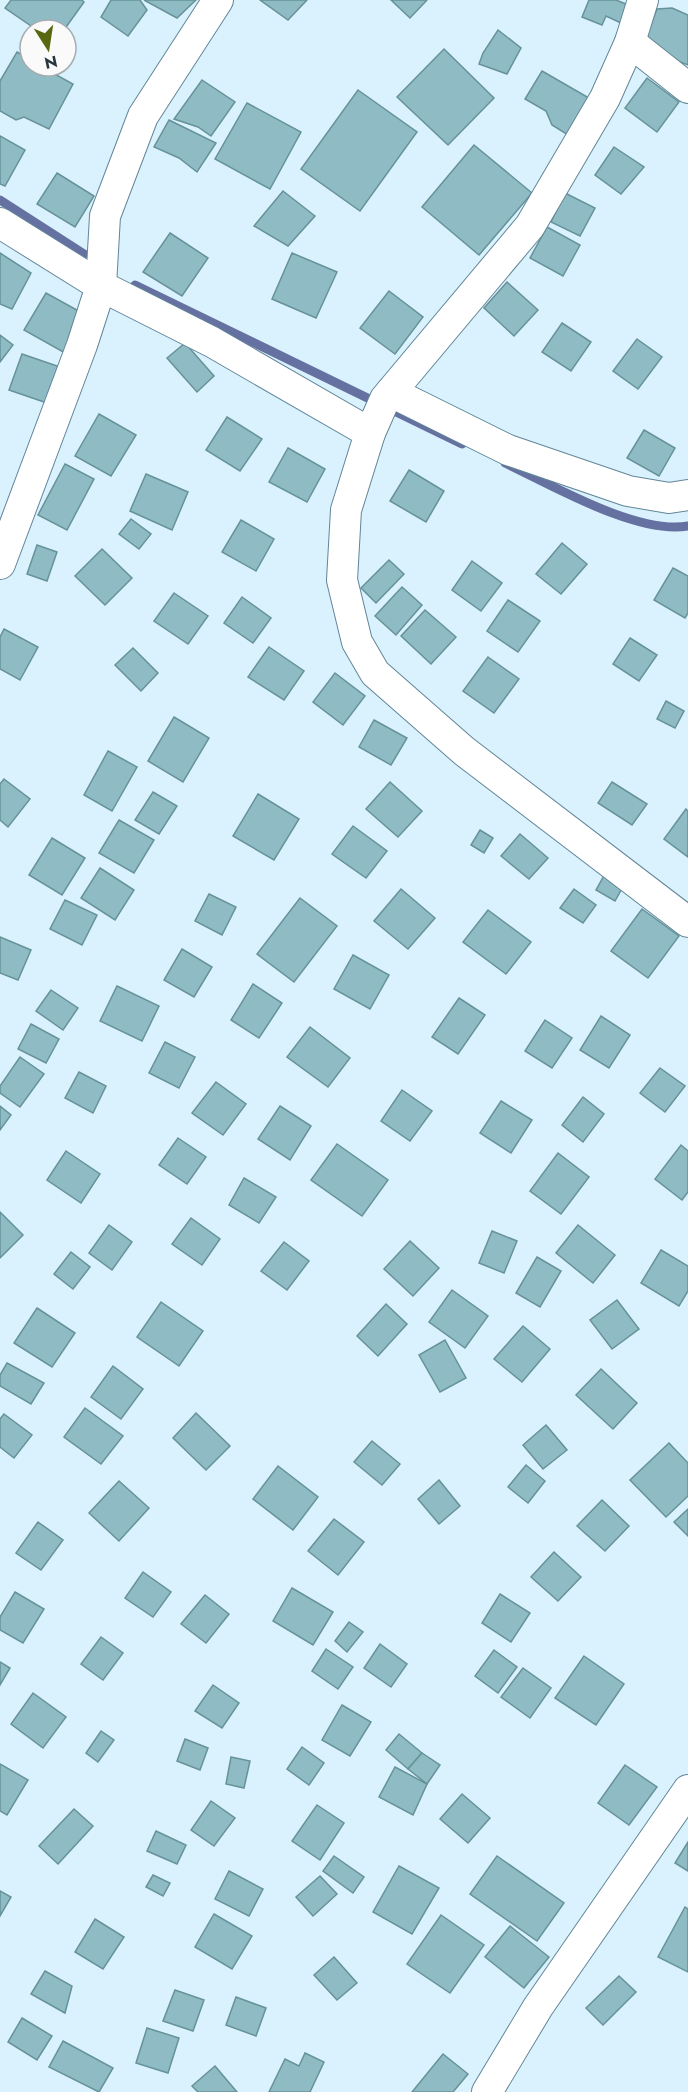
<svg xmlns="http://www.w3.org/2000/svg" width="688" height="2092" viewBox="0 0 688 2092" font-family="Jost,sans-serif">
<style>
.lines{fill:none;stroke-linecap:round;stroke-linejoin:round}
.stream{stroke:#6571a0;stroke-width:9}
.building{fill:#8fbcc4;stroke:#669299;stroke-width:1.5}
.minor-casing{stroke:#628698;stroke-width:32}
.minor{stroke:#fff;stroke-width:30}
</style>
<rect width="100%" height="100%" fill="#daf2fe"/>
<g class="lines">
<g class="stream">
<path d="M0,200L84,254"/>
<path d="M135,285L462,444"/>
<path d="M505,463C552,485 637,535 688,526"/>
</g>
</g>
<g class="building">
<path d="M11,0H82L84,2L64,30H37L5,8Z"/>
<path d="M111,0H140L147,10L128,36L101,17Z"/>
<path d="M144,0H196L177,18Z"/>
<path d="M260,0H307L288,20Z"/>
<path d="M391,0H427L410,18Z"/>
<path d="M589,0H616L631,6L623,24L606,16L602,25L582,17Z"/>
<path d="M672,8L688,15V65L642,47L657,9Z"/>
<path d="M498,30L521,48L507,74L479,64L483,53Z"/>
<path d="M444,49L494,98L448,145L397,97Z"/>
<path d="M17,52L30,60V66H40L73,84L49,129L24,117L16,120L0,111V81Z"/>
<path d="M542,71L589,98L568,135L552,125L546,111L525,99Z"/>
<path d="M647,78L679,102L657,132L625,108Z"/>
<path d="M202,80L235,102L211,136L198,127L174,119Z"/>
<path d="M358,90L417,132L360,211L301,169Z"/>
<path d="M247,103L301,132L270,189L215,159Z"/>
<path d="M169,120L216,143L197,172L179,158L154,147Z"/>
<path d="M0,136L25,150L5,186L0,184Z"/>
<path d="M474,145L532,193L479,255L422,207Z"/>
<path d="M614,147L644,167L621,194L595,175Z"/>
<path d="M57,173L94,196L75,227L37,204Z"/>
<path d="M283,191L315,216L288,246L254,226Z"/>
<path d="M565,193L595,208L580,236L551,222Z"/>
<path d="M547,227L580,245L563,276L530,258Z"/>
<path d="M170,233L208,258L182,296L143,272Z"/>
<path d="M0,253L31,273L12,309L0,304Z"/>
<path d="M292,253L337,272L316,318L272,299Z"/>
<path d="M507,282L538,310L514,336L484,308Z"/>
<path d="M389,291L423,317L395,354L360,328Z"/>
<path d="M46,293L86,315L65,353L24,330Z"/>
<path d="M562,323L591,342L571,371L542,352Z"/>
<path d="M0,335L13,345L0,362Z"/>
<path d="M637,339L662,357L638,389L613,371Z"/>
<path d="M185,343L214,376L197,392L167,358Z"/>
<path d="M22,354L60,367L47,403L9,390Z"/>
<path d="M99,414L136,435L111,476L75,456Z"/>
<path d="M227,417L262,439L240,471L206,450Z"/>
<path d="M644,430L675,448L659,476L627,458Z"/>
<path d="M288,448L325,469L307,502L269,482Z"/>
<path d="M65,464L94,479L67,530L38,515Z"/>
<path d="M409,470L444,491L426,522L390,501Z"/>
<path d="M146,474L188,492L172,530L130,511Z"/>
<path d="M131,519L151,534L139,549L119,534Z"/>
<path d="M241,520L274,539L256,571L222,552Z"/>
<path d="M562,543L587,564L561,594L536,574Z"/>
<path d="M37,545L57,552L47,581L27,574Z"/>
<path d="M102,549L132,578L105,605L75,576Z"/>
<path d="M389,560L404,574L376,603L361,588Z"/>
<path d="M472,561L502,583L481,611L452,590Z"/>
<path d="M673,568L688,576V613L685,618L654,600Z"/>
<path d="M402,587L422,605L396,635L375,616Z"/>
<path d="M174,593L208,616L188,644L154,621Z"/>
<path d="M242,597L271,618L253,643L224,623Z"/>
<path d="M508,600L540,621L518,652L487,631Z"/>
<path d="M425,610L456,637L431,664L401,636Z"/>
<path d="M4,629L38,647L20,680L0,669V637Z"/>
<path d="M630,638L657,655L639,681L613,664Z"/>
<path d="M269,647L304,671L284,700L248,677Z"/>
<path d="M133,648L158,673L141,691L115,665Z"/>
<path d="M488,657L519,679L494,713L463,691Z"/>
<path d="M335,673L365,696L343,725L313,702Z"/>
<path d="M666,701L684,711L675,728L657,719Z"/>
<path d="M174,717L209,738L183,782L148,761Z"/>
<path d="M374,720L407,738L391,765L359,747Z"/>
<path d="M108,751L137,767L112,811L84,795Z"/>
<path d="M4,779L30,799L8,827L0,820V784Z"/>
<path d="M390,782L422,811L398,837L366,809Z"/>
<path d="M612,782L647,804L632,825L598,803Z"/>
<path d="M153,792L177,806L159,834L135,820Z"/>
<path d="M258,794L299,819L274,860L233,836Z"/>
<path d="M686,809L688,811V857L664,839Z"/>
<path d="M119,820L154,840L134,873L99,853Z"/>
<path d="M353,826L387,851L366,878L332,854Z"/>
<path d="M480,830L493,838L484,853L471,845Z"/>
<path d="M520,834L548,858L529,879L501,856Z"/>
<path d="M52,838L85,858L62,895L29,875Z"/>
<path d="M100,868L134,890L115,920L81,898Z"/>
<path d="M606,872L625,883L615,901L596,890Z"/>
<path d="M401,889L435,918L408,949L374,921Z"/>
<path d="M574,889L596,905L583,923L560,908Z"/>
<path d="M209,894L236,907L222,935L195,921Z"/>
<path d="M300,898L337,926L294,982L257,954Z"/>
<path d="M65,900L97,915L82,945L50,929Z"/>
<path d="M642,909L679,936L648,978L611,951Z"/>
<path d="M488,910L531,942L506,974L463,942Z"/>
<path d="M0,937L31,950L18,980L0,973Z"/>
<path d="M182,949L212,967L194,997L164,980Z"/>
<path d="M353,955L389,975L370,1009L334,989Z"/>
<path d="M253,984L282,1003L259,1038L231,1020Z"/>
<path d="M117,986L159,1006L142,1041L100,1021Z"/>
<path d="M51,990L78,1008L63,1030L36,1011Z"/>
<path d="M459,998L485,1015L458,1054L432,1037Z"/>
<path d="M601,1016L630,1035L609,1068L580,1050Z"/>
<path d="M545,1020L572,1038L552,1068L525,1051Z"/>
<path d="M31,1024L59,1039L46,1063L18,1049Z"/>
<path d="M310,1027L350,1058L328,1087L287,1057Z"/>
<path d="M165,1042L195,1057L179,1088L149,1073Z"/>
<path d="M20,1057L44,1074L20,1107L0,1093V1086Z"/>
<path d="M660,1068L685,1086L665,1112L640,1093Z"/>
<path d="M79,1072L106,1086L93,1113L65,1098Z"/>
<path d="M216,1082L246,1104L223,1135L192,1113Z"/>
<path d="M402,1090L432,1111L410,1141L381,1121Z"/>
<path d="M583,1097L604,1114L583,1142L562,1125Z"/>
<path d="M501,1101L532,1120L511,1153L480,1133Z"/>
<path d="M0,1106L11,1115L0,1130Z"/>
<path d="M280,1106L311,1126L290,1160L258,1139Z"/>
<path d="M178,1138L206,1157L187,1184L159,1165Z"/>
<path d="M337,1144L388,1180L362,1216L311,1180Z"/>
<path d="M681,1145L688,1151V1192L682,1200L655,1179Z"/>
<path d="M66,1151L100,1174L81,1203L47,1180Z"/>
<path d="M558,1153L589,1177L561,1214L530,1191Z"/>
<path d="M244,1178L276,1197L259,1223L229,1205Z"/>
<path d="M0,1212L23,1235L0,1258Z"/>
<path d="M191,1218L220,1239L202,1265L172,1244Z"/>
<path d="M109,1225L132,1242L112,1270L89,1253Z"/>
<path d="M578,1225L615,1255L593,1283L556,1253Z"/>
<path d="M492,1231L517,1241L504,1273L479,1263Z"/>
<path d="M410,1241L439,1268L413,1296L384,1269Z"/>
<path d="M284,1242L309,1261L287,1290L261,1271Z"/>
<path d="M661,1250L688,1266V1291L679,1306L641,1283Z"/>
<path d="M71,1252L90,1267L73,1289L54,1274Z"/>
<path d="M537,1257L561,1271L540,1307L516,1293Z"/>
<path d="M452,1290L488,1316L465,1348L429,1322Z"/>
<path d="M617,1300L639,1329L612,1349L590,1320Z"/>
<path d="M161,1302L203,1331L179,1366L137,1337Z"/>
<path d="M386,1304L407,1324L378,1356L357,1336Z"/>
<path d="M37,1308L75,1333L52,1367L14,1343Z"/>
<path d="M523,1326L550,1349L522,1382L494,1359Z"/>
<path d="M445,1340L466,1378L440,1392L419,1355Z"/>
<path d="M7,1363L44,1383L31,1404L0,1386V1375Z"/>
<path d="M113,1366L143,1389L121,1419L91,1397Z"/>
<path d="M601,1369L637,1403L613,1429L576,1395Z"/>
<path d="M85,1408L123,1436L101,1464L64,1437Z"/>
<path d="M196,1413L230,1446L206,1470L173,1438Z"/>
<path d="M4,1414L32,1435L14,1458L0,1447V1419Z"/>
<path d="M546,1425L567,1450L543,1469L523,1445Z"/>
<path d="M372,1441L400,1464L382,1485L354,1462Z"/>
<path d="M669,1443L688,1463V1496L666,1517L630,1480Z"/>
<path d="M526,1465L545,1481L528,1503L508,1487Z"/>
<path d="M278,1466L318,1497L293,1530L253,1499Z"/>
<path d="M439,1480L460,1506L439,1524L418,1499Z"/>
<path d="M119,1481L149,1508L119,1541L89,1513Z"/>
<path d="M602,1500L629,1526L605,1551L577,1526Z"/>
<path d="M688,1509V1536L674,1522Z"/>
<path d="M334,1519L364,1542L338,1575L308,1551Z"/>
<path d="M38,1522L63,1540L41,1570L16,1553Z"/>
<path d="M554,1552L581,1577L558,1601L531,1577Z"/>
<path d="M143,1572L171,1592L153,1617L125,1598Z"/>
<path d="M292,1588L333,1612L313,1645L273,1621Z"/>
<path d="M15,1592L44,1609L23,1643L0,1630V1617Z"/>
<path d="M500,1594L530,1613L511,1642L482,1623Z"/>
<path d="M205,1595L229,1614L206,1643L181,1624Z"/>
<path d="M349,1622L363,1632L347,1652L335,1641Z"/>
<path d="M101,1637L123,1653L103,1680L81,1664Z"/>
<path d="M380,1644L407,1664L391,1687L364,1668Z"/>
<path d="M326,1649L353,1667L338,1689L312,1671Z"/>
<path d="M494,1650L517,1667L498,1693L475,1676Z"/>
<path d="M584,1656L624,1684L596,1725L555,1698Z"/>
<path d="M0,1662L10,1668L0,1685Z"/>
<path d="M523,1668L551,1688L530,1718L501,1697Z"/>
<path d="M213,1685L239,1703L222,1728L195,1711Z"/>
<path d="M33,1693L66,1717L43,1748L11,1724Z"/>
<path d="M342,1705L371,1722L350,1756L322,1740Z"/>
<path d="M101,1731L114,1740L98,1762L86,1753Z"/>
<path d="M399,1734L422,1753L408,1769L386,1750Z"/>
<path d="M185,1739L208,1748L200,1770L177,1761Z"/>
<path d="M302,1747L324,1763L309,1785L287,1769Z"/>
<path d="M422,1753L440,1765L427,1784L408,1769Z"/>
<path d="M231,1757L250,1761L244,1788L226,1784Z"/>
<path d="M0,1764L28,1780L7,1815L0,1811Z"/>
<path d="M625,1765L657,1787L629,1825L598,1803Z"/>
<path d="M395,1767L427,1784L413,1815L379,1797Z"/>
<path d="M462,1794L490,1818L468,1843L440,1819Z"/>
<path d="M211,1801L235,1818L214,1846L191,1830Z"/>
<path d="M317,1805L344,1823L320,1860L292,1841Z"/>
<path d="M74,1809L93,1826L58,1864L39,1846Z"/>
<path d="M156,1831L186,1845L177,1864L147,1851Z"/>
<path d="M688,1842V1871L675,1863Z"/>
<path d="M334,1856L364,1877L353,1893L323,1871Z"/>
<path d="M497,1856L564,1903L537,1941L470,1894Z"/>
<path d="M399,1866L439,1888L412,1934L373,1912Z"/>
<path d="M229,1871L263,1889L249,1916L215,1899Z"/>
<path d="M153,1875L170,1883L163,1896L146,1887Z"/>
<path d="M320,1876L337,1894L313,1916L296,1897Z"/>
<path d="M0,1891L11,1897L0,1916Z"/>
<path d="M685,1907L688,1909V1972L658,1957Z"/>
<path d="M214,1914L252,1936L232,1969L195,1947Z"/>
<path d="M441,1915L484,1945L450,1993L407,1964Z"/>
<path d="M95,1919L124,1937L103,1969L75,1952Z"/>
<path d="M510,1926L549,1957L524,1988L485,1957Z"/>
<path d="M334,1957L357,1983L337,2000L314,1975Z"/>
<path d="M45,1971L72,1986L65,2013L31,1994Z"/>
<path d="M619,1976L636,1992L603,2025L586,2008Z"/>
<path d="M175,1990L204,2000L193,2031L163,2021Z"/>
<path d="M236,1997L266,2008L256,2036L226,2025Z"/>
<path d="M22,2018L52,2036L37,2060L8,2042Z"/>
<path d="M147,2028L179,2038L168,2073L136,2063Z"/>
<path d="M63,2041L113,2068L99,2092L49,2067Z"/>
<path d="M305,2053L324,2062L310,2092H269L285,2059L299,2066Z"/>
<path d="M443,2054L468,2074L453,2092H412Z"/>
<path d="M215,2066L237,2092H198L192,2086Z"/>
</g>
<g class="lines">
<g class="minor-casing">
<g id="minor">
<path d="M643,0L630,42L605,98L530,226L385,399L370,433L346,510L342,580L357,642L375,673L464,751L688,922"/>
<path d="M630,42L688,88"/>
<path d="M0,223L101,286L212,342L370,433"/>
<path d="M391,392L508,450L628,491L669,498L688,495"/>
<path d="M0,564L82,345L101,286L105,216L143,116L218,0"/>
<path d="M487,2092L538,2007L688,1790"/>
</g>
</g>
<use href="#minor" class="minor"/>
</g>
<g transform="translate(48 48) rotate(168)"><circle r="28" fill="#fafafa" stroke="#a6acaf" stroke-width="1.5"/>
<path d="M0-4.5L10 22L0 15L-10 22Z" fill="#586811"/>
<text y="-9" font-size="16" font-weight="bold" text-anchor="middle" fill="#28373f">N</text>
</g>
</svg>
